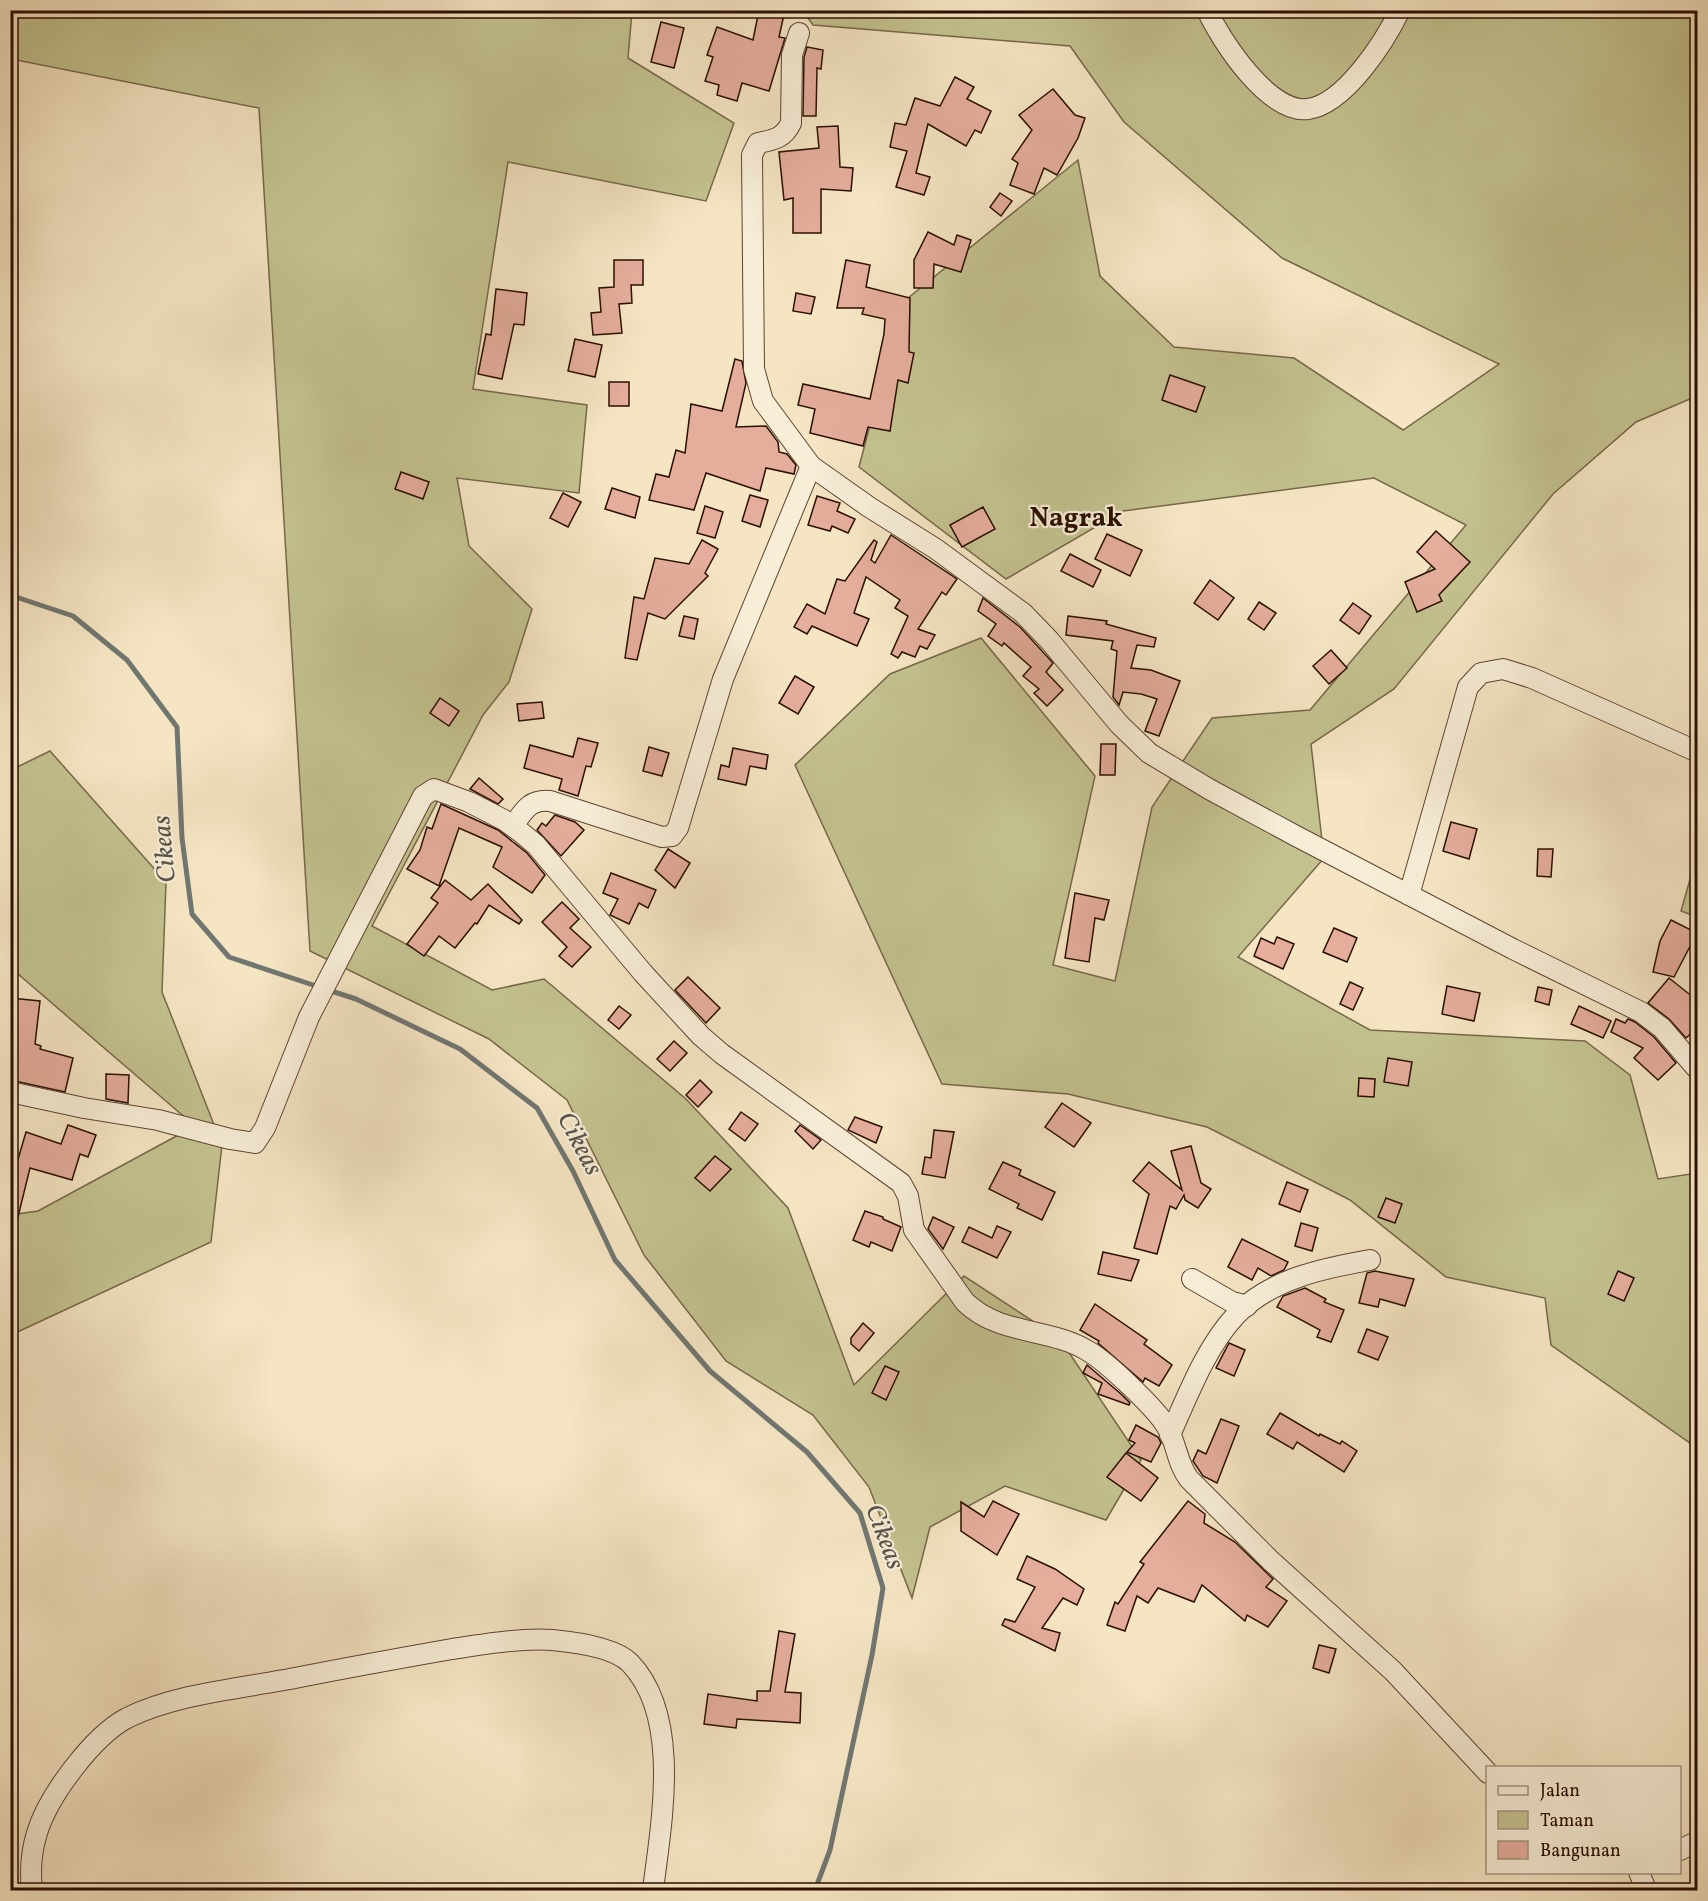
<svg xmlns="http://www.w3.org/2000/svg" width="1708" height="1901" viewBox="0 0 1708 1901" font-family="Vollkorn,serif">
<style>
.green{fill:#c3c28f;stroke:#766848;stroke-width:1.5}
.lines{fill:none;stroke-linecap:round;stroke-linejoin:round}
.stream{stroke:#707771;stroke-width:5}
.building{fill:#e4ad9c;stroke:#2a0e00;stroke-width:1.5}
.minor-casing{stroke:#5d4431;stroke-width:22}
.minor{stroke:#f8eed8;stroke-width:20}
.labels{text-anchor:middle;dominant-baseline:central;stroke-width:4.5;stroke-linejoin:round;paint-order:stroke}
.water-label{font-size:26px;font-style:italic;fill:#59544b;stroke:#f8eed8}
.quarter-label{font-size:27px;font-weight:bold;fill:#2a0e00;stroke:#f8eed8}
</style>
<rect width="100%" height="100%" fill="#f5e5c3"/>
<filter id="stains"><feTurbulence type="fractalNoise" baseFrequency=".00333" numOctaves="4"/><feColorMatrix values="0 0 0 0 .2 0 0 0 0 .09 0 0 0 0 .02 0 0 0 .5 -.17"/></filter>
<radialGradient id="worn" r=".72"><stop offset=".6" stop-color="#630" stop-opacity="0"/><stop offset="1" stop-color="#630" stop-opacity=".3"/></radialGradient>
<g class="green">
<path d="M10,11H632L628,58L734,123L706,201L508,162L473,389L587,405L579,493L457,478L469,546L532,609L509,682L483,715L372,926L492,990L544,979L686,1099L788,1208L854,1385L964,1276L1060,1339L1141,1460L1106,1520L1005,1486L930,1527L912,1598L869,1487L813,1415L726,1361L644,1255L567,1100L489,1039L310,951L259,108L11,59Z"/>
<path d="M803,11H1697V396L1636,422L1553,494L1394,689L1311,744L1324,858L1238,957L1370,1030L1585,1041L1630,1075L1658,1179L1697,1173V1448L1551,1345L1545,1298L1446,1277L1350,1200L1207,1127L1068,1094L942,1084L795,765L890,674L981,638L1095,776L1053,965L1115,981L1152,807L1212,718L1310,710L1466,525L1374,478L1123,511L1006,579L859,467L902,303L1078,160L1100,276L1174,347L1294,358L1403,430L1499,364L1282,258L1124,122L1070,46L813,25Z"/>
<path d="M50,751L166,882L162,992L222,1145L211,1242L11,1335L10,1215L38,1211L195,1126L11,968V770Z"/>
<path d="M1697,855V917L1681,911Z"/>
</g>
<g class="lines">
<g class="stream">
<path d="M10,595L73,616L127,660L177,727L182,838L192,914L229,957L319,987"/>
<path d="M328,990L356,999L460,1049L537,1108L573,1171L615,1260L710,1371L807,1452L860,1513L883,1588L872,1655L830,1850L815,1890"/>
</g>
</g>
<g class="building">
<path d="M759,10H785L779,37L785,38L769,91L742,83L737,101L717,95L719,85L705,81L713,57L707,55L717,27L753,40Z"/>
<path d="M661,22L684,28L674,68L651,62Z"/>
<path d="M807,47L823,50L821,69L817,68L816,116H803L804,57Z"/>
<path d="M955,77L974,87L967,99L991,111L981,133L975,130L966,146L928,124L916,173L930,177L924,195L896,187L907,151L890,147L895,123L906,125L915,98L940,106Z"/>
<path d="M1053,89L1075,115L1085,118L1078,138L1057,175L1044,168L1034,194L1010,185L1018,163L1012,159L1032,130L1019,115Z"/>
<path d="M838,126L840,167L853,168L851,191L821,189V233H793V198L784,200L779,152L819,148L817,127Z"/>
<path d="M1000,193L1012,201L1001,216L990,207Z"/>
<path d="M928,232L954,245L957,235L971,240L961,272L934,264L933,288H914V260Z"/>
<path d="M614,260H643V285H631L632,303L619,304L622,333L593,335L591,313L601,312L599,288L614,287Z"/>
<path d="M846,260L870,265L866,287L910,298L909,352L914,353L908,383L898,380L890,431L868,427L863,446L810,433L815,409L798,405L803,384L870,399L884,334L885,319L862,314L864,308H837Z"/>
<path d="M496,289L527,293L524,325L514,324L502,379L478,374L486,334L491,335Z"/>
<path d="M796,293L815,297L811,314L793,311Z"/>
<path d="M575,339L602,345L595,377L568,371Z"/>
<path d="M735,359L742,361L746,383L736,427L766,426L778,442L779,452L787,454L796,465L794,474L766,468L760,491L706,473L694,510L649,500L656,474L669,477L676,450L685,453L691,404L722,411Z"/>
<path d="M1170,375L1205,387L1196,412L1162,400Z"/>
<rect x="609" y="382" width="20" height="24"/>
<path d="M401,472L429,482L423,499L395,489Z"/>
<path d="M612,488L640,497L635,518L605,509Z"/>
<path d="M563,493L581,502L568,527L550,518Z"/>
<path d="M750,495L768,500L760,527L742,521Z"/>
<path d="M817,496L840,503L837,511L855,519L848,533L832,526L830,531L808,525Z"/>
<path d="M705,506L723,512L715,538L697,533Z"/>
<path d="M983,507L995,529L962,547L950,525Z"/>
<path d="M1436,531L1470,562L1439,595L1442,601L1417,612L1405,582L1435,569L1417,552Z"/>
<path d="M1107,534L1142,550L1130,576L1095,559Z"/>
<path d="M891,535L957,579L946,595L942,592L918,629L935,635L927,649L920,646L915,657L902,652L898,658L891,654L908,616L895,608L900,600L866,577L854,613L869,619L857,646L812,626L807,634L794,627L807,604L825,614L837,579L845,581L874,540L877,542L871,560L875,563Z"/>
<path d="M702,540L718,549L705,573L708,576L665,619L648,613L637,660L625,658L634,597L644,599L655,558L689,564Z"/>
<path d="M1070,554L1101,570L1093,587L1061,571Z"/>
<path d="M1210,580L1234,598L1218,620L1194,603Z"/>
<path d="M983,598L1020,627L1053,663L1046,672L1063,690L1047,706L1034,693L1039,689L1023,676L1031,667L1004,643L1002,646L988,636L996,624L978,611Z"/>
<path d="M1259,602L1276,613L1264,630L1248,619Z"/>
<path d="M1353,603L1371,616L1359,634L1340,620Z"/>
<path d="M684,616L698,619L694,639L679,636Z"/>
<path d="M1068,616L1107,621L1106,624L1156,638L1154,647L1137,645L1131,668L1151,670L1180,681L1159,736L1145,731L1157,699L1141,694L1123,692L1119,705L1113,697L1117,651L1111,649L1113,641L1066,635Z"/>
<path d="M1331,650L1347,668L1329,684L1313,666Z"/>
<path d="M795,676L814,687L798,714L779,703Z"/>
<path d="M440,698L459,711L449,726L430,713Z"/>
<path d="M542,702L544,718L519,721L517,704Z"/>
<path d="M578,738L598,743L591,767L586,766L578,796L559,790L562,779L524,768L530,745L573,757Z"/>
<path d="M1101,744H1116L1115,775H1100Z"/>
<path d="M649,747L669,753L662,776L643,771Z"/>
<path d="M733,748L768,755L766,769L750,766L746,785L718,779L721,765L729,767Z"/>
<path d="M479,778L503,799L498,804L470,789Z"/>
<path d="M441,804L498,830L527,853L545,875L532,893L493,867L502,847L459,828L439,886L407,869L420,850L427,827L432,829Z"/>
<path d="M555,815L575,822L584,830L561,856L537,830L542,823L546,826Z"/>
<path d="M1451,822L1477,829L1469,859L1443,851Z"/>
<path d="M668,849L690,863L675,888L655,870Z"/>
<path d="M1538,849H1553L1551,877L1537,876Z"/>
<path d="M611,873L656,890L648,908L639,903L629,924L610,915L618,899L603,893Z"/>
<path d="M445,880L471,900L488,884L522,920L519,924L489,905L477,924L475,923L455,948L439,936L424,956L407,944L438,903L431,898Z"/>
<path d="M1075,893L1109,900L1104,920L1095,918L1089,962L1065,958Z"/>
<path d="M562,902L579,919L570,928L591,947L572,967L559,956L567,947L542,922Z"/>
<path d="M1671,920L1697,933L1674,977L1653,972L1660,941Z"/>
<path d="M1334,928L1357,938L1347,962L1323,952Z"/>
<path d="M1277,937L1294,944L1283,969L1254,956L1261,938L1274,944Z"/>
<path d="M688,977L720,1008L706,1023L675,990Z"/>
<path d="M1669,978L1698,1001V1027L1686,1038L1669,1019L1648,1003Z"/>
<path d="M1350,982L1363,988L1353,1010L1340,1004Z"/>
<path d="M1447,986L1480,993L1474,1021L1442,1014Z"/>
<path d="M1538,987L1552,990L1549,1005L1535,1001Z"/>
<path d="M10,998L40,1001L35,1044L41,1046L40,1049L73,1058L65,1092L10,1080Z"/>
<path d="M619,1006L631,1015L619,1029L608,1020Z"/>
<path d="M1579,1006L1611,1021L1603,1038L1571,1024Z"/>
<path d="M1616,1019L1625,1023L1628,1019L1635,1022L1654,1037L1676,1063L1658,1080L1634,1058L1643,1048L1611,1032Z"/>
<path d="M674,1041L687,1053L670,1071L657,1059Z"/>
<path d="M1388,1058L1412,1062L1408,1086L1384,1082Z"/>
<path d="M106,1074L129,1075L128,1103L106,1099Z"/>
<path d="M1359,1078L1375,1079L1374,1097L1358,1096Z"/>
<path d="M700,1080L712,1092L698,1107L686,1095Z"/>
<path d="M1062,1103L1091,1123L1074,1147L1045,1127Z"/>
<path d="M741,1112L758,1124L745,1141L729,1129Z"/>
<path d="M855,1117L882,1127L876,1143L848,1130Z"/>
<path d="M68,1125L96,1135L88,1157L80,1154L72,1180L30,1168L16,1225L10,1224V1172L14,1173L26,1132L61,1144Z"/>
<path d="M800,1125L821,1140L813,1149L795,1131Z"/>
<path d="M934,1130L954,1132L945,1178L922,1174L925,1157L931,1158Z"/>
<path d="M1191,1146L1201,1183L1211,1189L1198,1208L1185,1200L1184,1195L1176,1209L1170,1206L1157,1254L1134,1248L1149,1194L1133,1181L1149,1162L1182,1190L1171,1151Z"/>
<path d="M715,1156L731,1169L710,1191L695,1178Z"/>
<path d="M1003,1162L1021,1170L1019,1175L1055,1192L1042,1220L1017,1208L1019,1204L989,1189Z"/>
<path d="M1287,1182L1308,1190L1300,1212L1279,1204Z"/>
<path d="M1386,1198L1402,1204L1395,1223L1378,1217Z"/>
<path d="M865,1211L883,1217V1219L901,1227L892,1251L871,1242L869,1247L853,1240Z"/>
<path d="M933,1217L954,1227L943,1249L928,1229Z"/>
<path d="M1301,1223L1318,1228L1312,1251L1295,1246Z"/>
<path d="M997,1226L1011,1232L997,1258L962,1242L969,1227L992,1238Z"/>
<path d="M1242,1239L1288,1262L1284,1270L1271,1276L1258,1268L1252,1280L1228,1267Z"/>
<path d="M1103,1252L1139,1260L1131,1281L1098,1274Z"/>
<path d="M1375,1271L1414,1279L1405,1306L1380,1299L1378,1307L1359,1303L1367,1273Z"/>
<path d="M1618,1271L1634,1278L1624,1301L1608,1294Z"/>
<path d="M1305,1288L1326,1299L1324,1302L1344,1310L1331,1342L1317,1337L1320,1330L1277,1307L1283,1296Z"/>
<path d="M1095,1304L1147,1340L1144,1344L1172,1365L1159,1386L1145,1378L1143,1382L1098,1343L1099,1341L1080,1330Z"/>
<path d="M863,1323L874,1333L859,1351L851,1344V1338Z"/>
<path d="M1367,1329L1388,1337L1378,1360L1358,1352Z"/>
<path d="M1229,1343L1245,1350L1234,1376L1216,1368Z"/>
<path d="M1087,1365L1121,1394L1130,1403L1129,1405L1098,1394L1102,1383L1083,1373Z"/>
<path d="M885,1366L899,1372L886,1400L872,1393Z"/>
<path d="M1280,1413L1319,1436L1320,1434L1340,1444L1342,1441L1357,1451L1344,1472L1297,1442L1293,1449L1267,1434Z"/>
<path d="M1221,1419L1239,1426L1217,1483L1203,1476L1193,1461L1198,1450L1206,1454Z"/>
<path d="M1136,1425L1158,1437L1161,1443L1151,1462L1127,1452L1135,1443L1129,1440Z"/>
<path d="M1126,1453L1158,1478L1141,1501L1107,1477Z"/>
<path d="M993,1501L1019,1514L997,1555L961,1531V1502L984,1517Z"/>
<path d="M1188,1501L1205,1514L1204,1523L1235,1542L1273,1579L1266,1587L1287,1601L1268,1627L1247,1615L1245,1621L1202,1585L1194,1602L1158,1588L1148,1603L1137,1596L1125,1631L1107,1625L1115,1602L1118,1604L1144,1564L1140,1562Z"/>
<path d="M1027,1556L1055,1569L1084,1589L1077,1605L1063,1598L1042,1628L1060,1633L1055,1651L1002,1625L1005,1619L1015,1622L1035,1587L1017,1579Z"/>
<path d="M779,1631L795,1634L785,1692L801,1693L800,1723L737,1719L736,1728L704,1724L708,1694L757,1701V1691H770Z"/>
<path d="M1319,1645L1336,1649L1329,1673L1313,1668Z"/>
</g>
<g class="lines">
<g class="minor-casing">
<g id="minor">
<path d="M1207,10C1221,41 1269,114 1308,109C1345,104 1385,41 1400,10"/>
<path d="M799,33L792,55L791,123C784,138 774,140 758,143L752,155L754,369L763,401L811,466L869,507L936,549L1023,613L1049,640L1119,724L1149,753L1209,789L1296,836L1513,949L1641,1012L1662,1028L1698,1070"/>
<path d="M513,826C524,811 529,799 550,801L662,837L672,836L678,828L723,679L811,466"/>
<path d="M1409,895L1468,687L1481,673L1503,669L1532,678L1698,752"/>
<path d="M10,1092L84,1108L158,1120L230,1139L255,1143L265,1128L309,1017L423,796L434,789L469,802L504,820L523,834L536,845L643,973L701,1036L722,1054L901,1183L908,1196L914,1230L965,1302C1000,1336 1049,1327 1088,1351C1107,1362 1153,1406 1165,1424C1177,1441 1176,1462 1189,1479L1271,1561L1393,1671L1488,1773"/>
<path d="M1192,1279L1232,1302L1247,1306"/>
<path d="M1170,1435C1188,1395 1206,1347 1236,1315C1270,1279 1324,1268 1370,1260"/>
<path d="M1680,1850L1698,1841"/>
<path d="M1639,1872L1646,1890"/>
<path d="M32,1890C30,1872 31,1852 37,1833C48,1796 93,1736 127,1718C177,1693 246,1688 300,1677C351,1667 401,1658 452,1649C485,1644 519,1638 552,1640C574,1642 614,1647 630,1663C682,1717 661,1824 653,1890"/>
</g>
</g>
<use href="#minor" class="minor"/>
</g>
<g class="labels">
<g class="water-label">
<text transform="translate(165 849) rotate(-95)">Cikeas</text>
<text transform="translate(579 1144) rotate(62)">Cikeas</text>
<text transform="translate(884 1537) rotate(69)">Cikeas</text>
</g>
<g class="quarter-label">
<text x="1076" y="519">Nagrak</text>
</g>
</g>
<rect width="1708" height="1901" fill="none" stroke="#f5e5c3" stroke-width="36"/>
<rect x="12" y="12" width="1684" height="1877" fill="none" stroke="#2a0e00" stroke-width="3"/>
<rect x="18" y="18" width="1672" height="1865" fill="none" stroke="#2a0e00" stroke-width="1.5"/>
<rect x="1486" y="1766" width="195" height="108" fill="#f8eed8" stroke="#a69482" stroke-width="1.5"/>
<rect x="1498" y="1786" width="30" height="9" fill="#f8eed8" stroke="#a69482" stroke-width="1.5"/>
<text x="1540" y="1796" font-size="18" fill="#2a0e00">Jalan</text>
<rect x="1498" y="1811" width="30" height="18" fill="#c3c28f" stroke="#a69482" stroke-width="1.5"/>
<text x="1540" y="1826" font-size="18" fill="#2a0e00">Taman</text>
<rect x="1498" y="1841" width="30" height="18" fill="#e4ad9c" stroke="#a69482" stroke-width="1.5"/>
<text x="1540" y="1856" font-size="18" fill="#2a0e00">Bangunan</text>
<rect width="100%" height="100%" filter="url(#stains)"/>
<rect width="100%" height="100%" fill="url(#worn)"/>
</svg>
